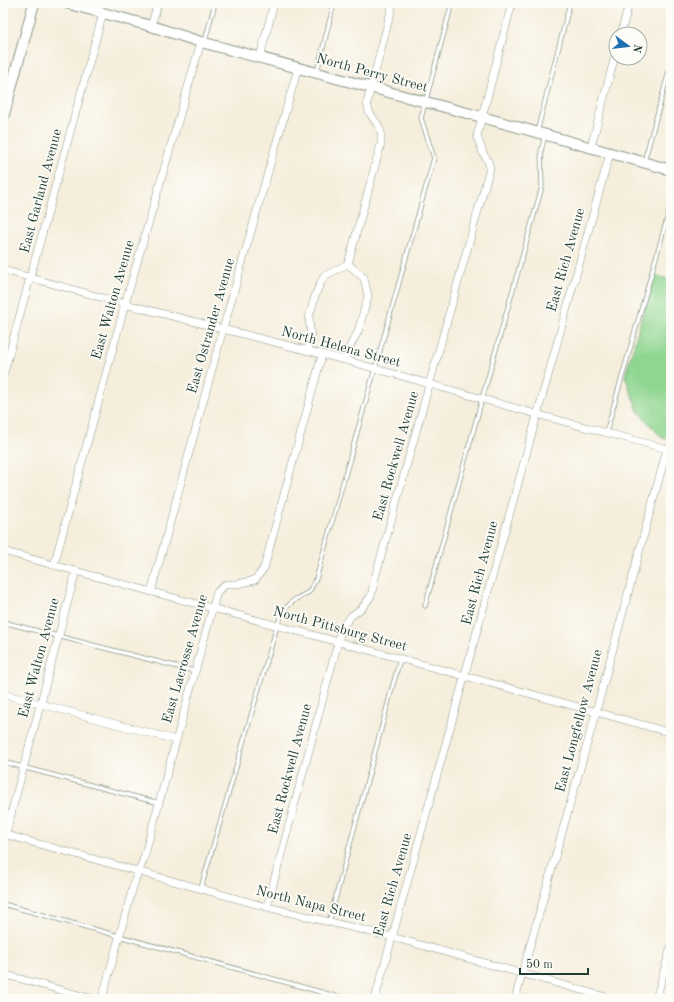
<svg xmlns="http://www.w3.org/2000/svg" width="674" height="1002" viewBox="0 0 674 1002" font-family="'Old Standard TT',serif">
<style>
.green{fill:#8fd690;stroke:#578a62}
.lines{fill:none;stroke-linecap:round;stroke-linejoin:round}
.lane-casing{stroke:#8a9688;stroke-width:5}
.street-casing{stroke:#8a9688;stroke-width:8}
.secondary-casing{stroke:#8a9688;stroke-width:12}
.lane{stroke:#fff;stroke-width:3.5}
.street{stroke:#fff;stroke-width:7}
.secondary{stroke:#fff;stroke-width:10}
.labels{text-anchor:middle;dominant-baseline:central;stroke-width:3.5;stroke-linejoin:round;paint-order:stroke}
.street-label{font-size:14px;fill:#1f3d34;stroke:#fdfcf7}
</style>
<rect width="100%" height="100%" fill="#fdfcf7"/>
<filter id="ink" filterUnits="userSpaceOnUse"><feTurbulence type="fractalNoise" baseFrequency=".025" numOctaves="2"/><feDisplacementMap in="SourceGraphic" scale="8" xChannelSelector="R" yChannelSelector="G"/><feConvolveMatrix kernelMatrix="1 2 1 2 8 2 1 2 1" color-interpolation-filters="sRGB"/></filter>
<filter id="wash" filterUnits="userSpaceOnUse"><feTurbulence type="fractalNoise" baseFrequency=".012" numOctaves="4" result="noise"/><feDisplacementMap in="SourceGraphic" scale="16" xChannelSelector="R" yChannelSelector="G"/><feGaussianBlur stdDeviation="0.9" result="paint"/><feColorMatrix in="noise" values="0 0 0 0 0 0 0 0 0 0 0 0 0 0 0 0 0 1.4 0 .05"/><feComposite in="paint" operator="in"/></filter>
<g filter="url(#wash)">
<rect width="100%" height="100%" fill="#f5eedc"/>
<path class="green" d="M654,275L671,280V440L662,438L638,411L625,376Z"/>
</g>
<g filter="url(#ink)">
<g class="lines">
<g class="lane-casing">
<g id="lane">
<path d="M205,41L215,3"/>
<path d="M317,72L334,3"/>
<path d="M537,132L570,3"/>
<path d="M644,162L671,64"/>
<path d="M606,433L671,205"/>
<path d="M425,606L482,399L542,187L541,151L545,135"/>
<path d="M3,622L194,671"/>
<path d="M3,762L159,803"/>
<path d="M201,888L277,626L283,611L294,600L309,592L316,579L434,158L421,118L452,3"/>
<path d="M3,904L346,999"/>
<path d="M329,922L400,659"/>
</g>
</g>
<g class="street-casing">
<g id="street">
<path d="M151,26L158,3"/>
<path d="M621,34L629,3"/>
<path d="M260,57L274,3"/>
<path d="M591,147L616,52"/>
<path d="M3,270L125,304L345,360L536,414L671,450"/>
<path d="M307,351L311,339L309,317L316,293L324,276L348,264L381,144V132L378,125L369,112L367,103L393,3"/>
<path d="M345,360L349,348L358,332L368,296L364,278L348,264"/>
<path d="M3,376L103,13"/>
<path d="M3,551C225,613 449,670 671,733"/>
<path d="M54,565L125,304L201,42"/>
<path d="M151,592L223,329L298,68"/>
<path d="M3,694L176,740"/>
<path d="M3,834L267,907L392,937L613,999"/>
<path d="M3,844L76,571"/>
<path d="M267,907L342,627L351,616L362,608L371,596L375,578L486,182L490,168L488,161L483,153L477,136L512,3"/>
<path d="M3,974L93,999"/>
<path d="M102,999L135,880L143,861L217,592L226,584H238L255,580L264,568L322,355"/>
<path d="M375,999C454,717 530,435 610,153"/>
<path d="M515,999L596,712L667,449"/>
<path d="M656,999L671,947"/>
</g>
</g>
<g class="secondary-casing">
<g id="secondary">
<path d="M66,3L151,26L201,42L482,117L671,170"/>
<path d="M3,118L34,3"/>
</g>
</g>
<use href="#lane" class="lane"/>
<use href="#street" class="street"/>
<use href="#secondary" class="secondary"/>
</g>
</g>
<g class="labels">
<g class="street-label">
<text transform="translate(372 73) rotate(15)">North Perry Street</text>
<text transform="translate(41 191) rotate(-75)">East Garland Avenue</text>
<text transform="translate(566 260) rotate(-74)">East Rich Avenue</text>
<text transform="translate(113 300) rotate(-74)">East Walton Avenue</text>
<text transform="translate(211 326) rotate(-74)">East Ostrander Avenue</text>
<text transform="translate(341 347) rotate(15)">North Helena Street</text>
<text transform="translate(396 456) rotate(-74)">East Rockwell Avenue</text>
<text transform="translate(480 573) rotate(-75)">East Rich Avenue</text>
<text transform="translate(340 629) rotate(15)">North Pittsburg Street</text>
<text transform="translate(39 658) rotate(-75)">East Walton Avenue</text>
<text transform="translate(185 659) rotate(-74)">East Lacrosse Avenue</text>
<text transform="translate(579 721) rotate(-75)">East Longfellow Avenue</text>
<text transform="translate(290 769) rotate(-75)">East Rockwell Avenue</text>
<text transform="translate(393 885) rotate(-74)">East Rich Avenue</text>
<text transform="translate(311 904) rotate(14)">North Napa Street</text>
</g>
</g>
<rect width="674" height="1002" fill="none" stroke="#fdfcf7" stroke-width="16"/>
<g transform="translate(628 46) rotate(105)"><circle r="19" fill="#fdfcf7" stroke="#a4b0a9"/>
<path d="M0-3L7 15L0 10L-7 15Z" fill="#1f6fb2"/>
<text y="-6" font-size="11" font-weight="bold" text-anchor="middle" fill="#1f3d34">N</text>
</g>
<path d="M520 968v6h68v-6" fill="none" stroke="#1f3d34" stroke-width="2"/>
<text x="526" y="968" font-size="12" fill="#1f3d34" stroke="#fdfcf7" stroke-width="3" paint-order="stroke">50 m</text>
</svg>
